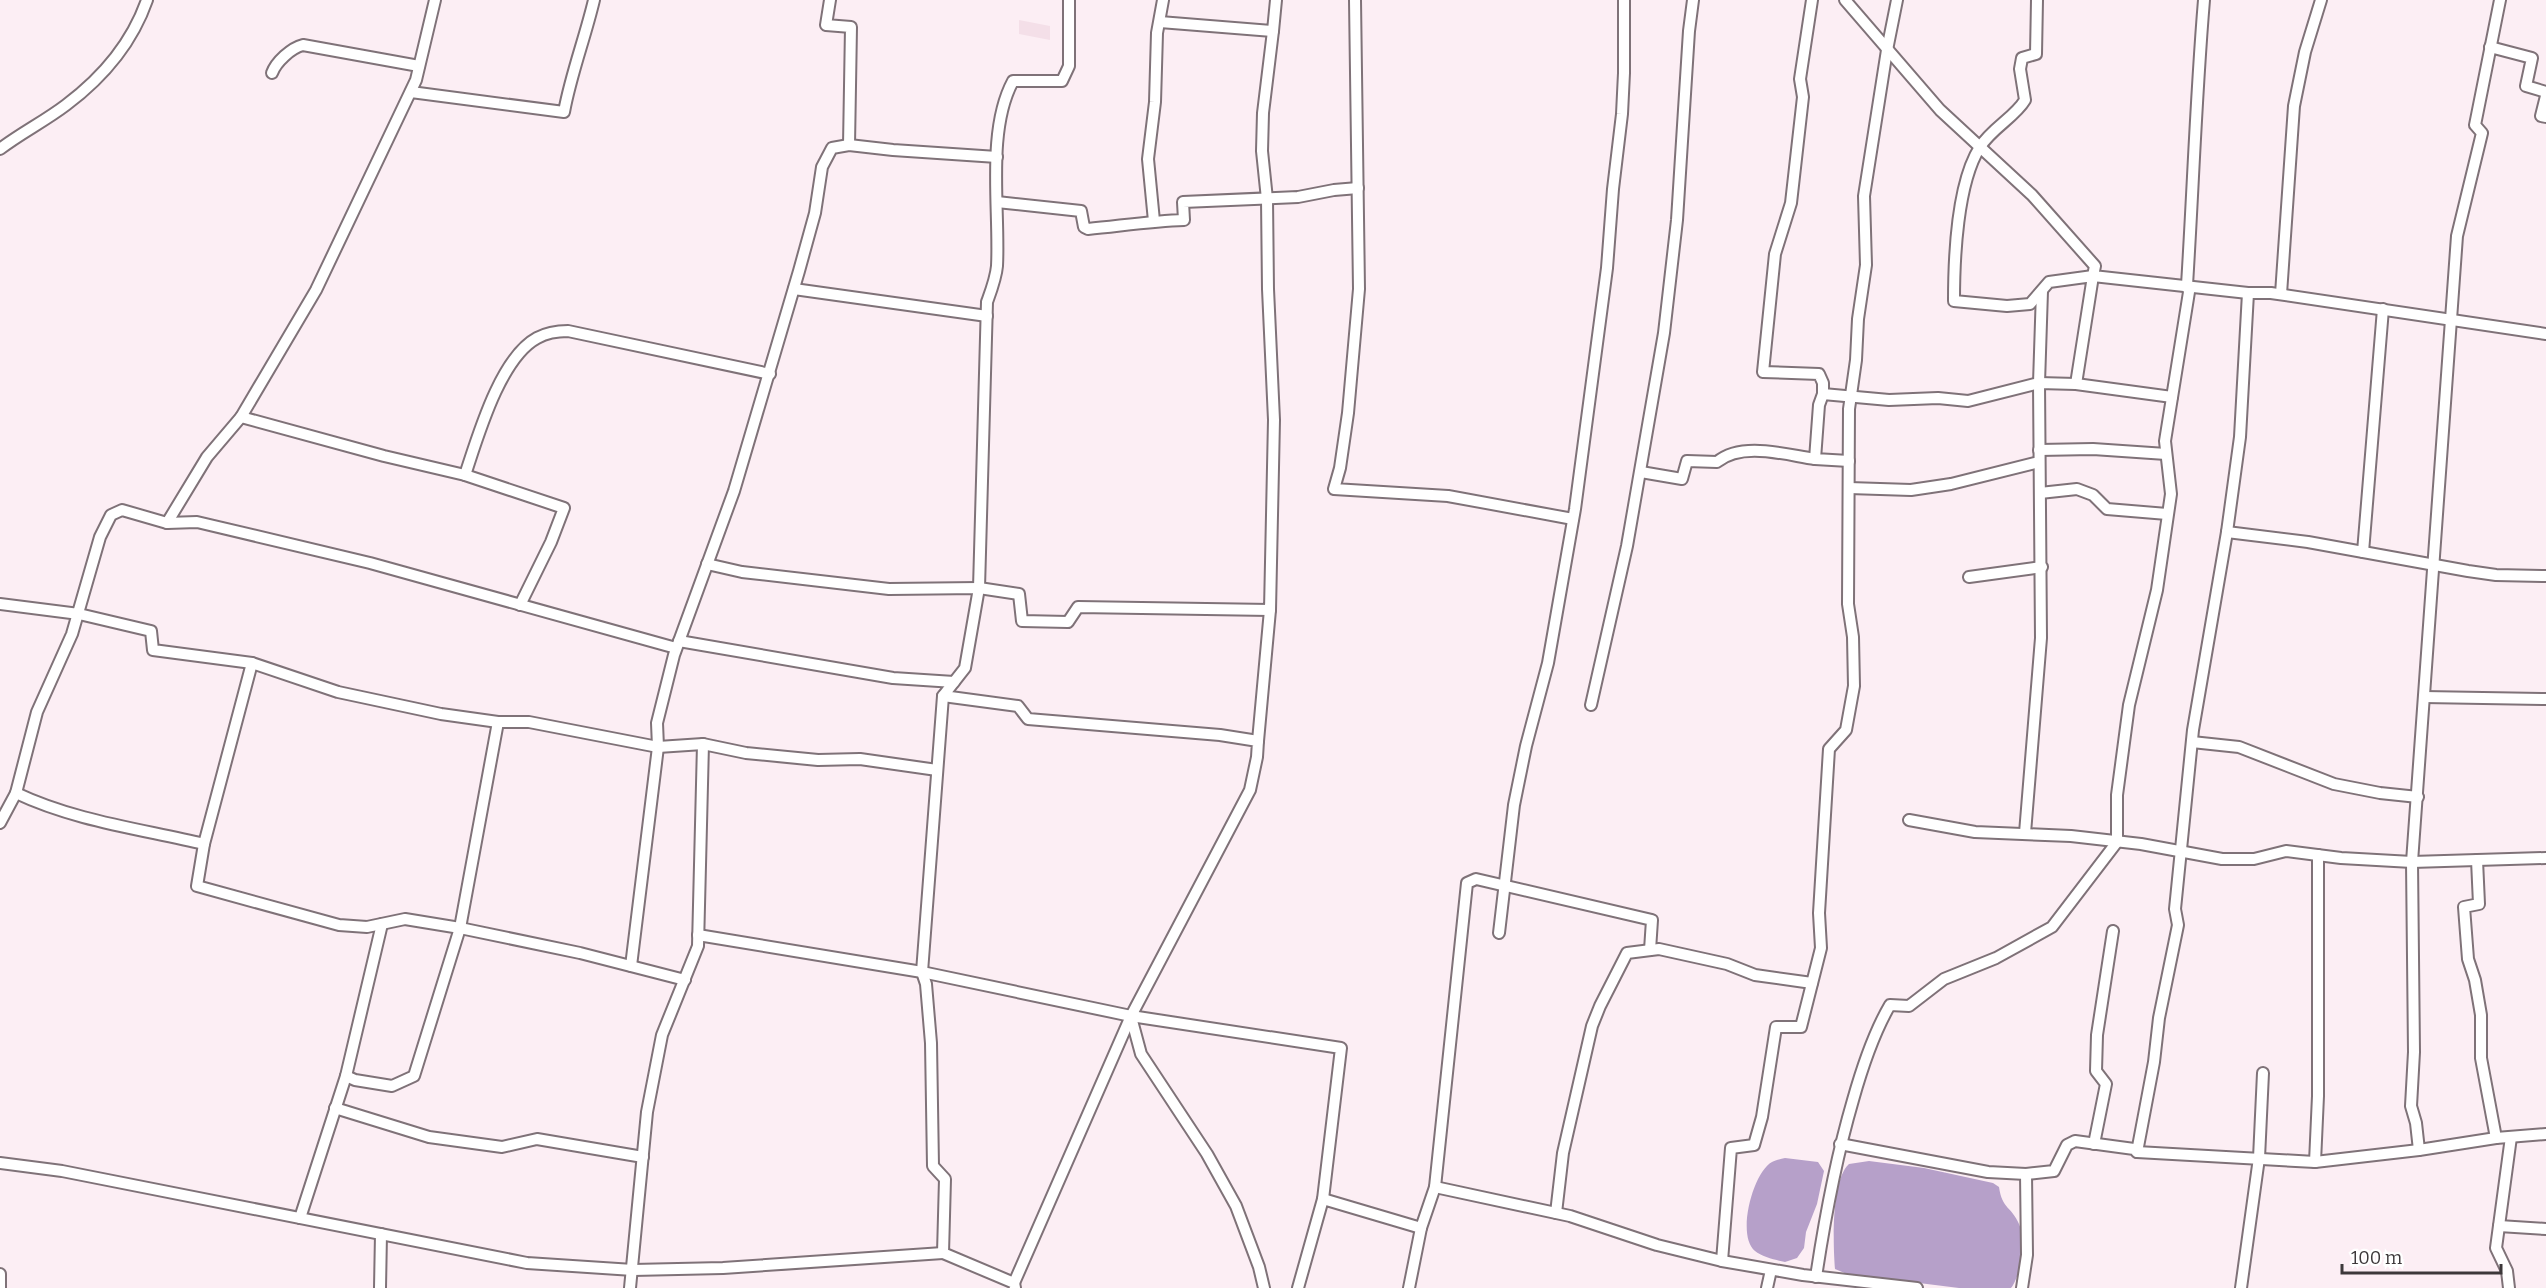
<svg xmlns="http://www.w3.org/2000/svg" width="2546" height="1288" viewBox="0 0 2546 1288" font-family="Bitter,serif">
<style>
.built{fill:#f4dfe8}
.water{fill:#b6a0c9}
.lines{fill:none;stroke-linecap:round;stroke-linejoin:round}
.minor-casing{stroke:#7f7278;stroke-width:14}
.minor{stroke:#fff;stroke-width:10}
</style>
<rect width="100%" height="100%" fill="#fceef4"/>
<path class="built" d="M1019,20L1050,26V40L1019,34Z"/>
<g class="water">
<path d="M1785,1158L1818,1162L1824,1171L1817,1204L1806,1232L1804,1248L1797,1258L1785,1262C1776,1260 1762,1257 1755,1251C1736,1236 1753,1172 1772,1162C1775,1160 1781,1159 1785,1158Z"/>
<path d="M1869,1161L1924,1168L1993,1183L1999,1187C2002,1209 2012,1207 2019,1224C2026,1239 2021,1276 2011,1288H1959L1847,1274L1835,1269C1833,1245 1831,1180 1849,1164Z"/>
</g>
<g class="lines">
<g class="minor-casing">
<g id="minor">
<path d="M830,0L826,25L851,27L849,145"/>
<path d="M1355,0L1359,289L1348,413L1340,468L1334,489L1448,496L1573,519"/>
<path d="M1812,0L1800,79L1803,97L1791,203L1775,254L1763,372L1819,374L1823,383V394L1819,405L1815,459L1849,461"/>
<path d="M1845,0L1940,110L2032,195L2095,266L2093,276L2248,293H2271L2546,334"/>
<path d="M2037,0L2036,54L2022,58L2020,69L2025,100C2015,117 1992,128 1980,147C1957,183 1954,259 1954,301L2007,306L2030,304L2049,282L2093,276L2076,384"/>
<path d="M1160,22L1273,31L1276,0"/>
<path d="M2490,47L2532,58L2526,86L2546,92"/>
<path d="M272,73C276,62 291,48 303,45L419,66"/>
<path d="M411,92L564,112C571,74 585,38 594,0"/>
<path d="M2546,96L2541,116L2546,117"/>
<path d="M0,149C21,133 45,121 66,105C102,78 132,43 147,0"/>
<path d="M997,202L1081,211L1084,227L1088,229C1120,226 1152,221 1184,220L1183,202L1298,197L1334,190L1358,188"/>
<path d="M1154,221L1148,159L1155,102L1157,33L1163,0"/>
<path d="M794,289L987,316"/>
<path d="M2281,294L2294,106L2305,52L2321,0"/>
<path d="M1823,394L1889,400L1938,398L1968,401L2039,383L2076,384L2172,397"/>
<path d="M241,417L316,290L416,80L435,0"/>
<path d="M2039,450L2093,449L2166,454"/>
<path d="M1641,472L1682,479L1687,461L1717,462C1742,441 1786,455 1815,459"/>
<path d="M465,475C478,436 500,358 537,338C546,333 558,331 568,331L770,374"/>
<path d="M1849,488L1911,490L1951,484L2039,462"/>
<path d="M2040,493L2077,489L2093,495L2107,509L2167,514"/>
<path d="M167,523L207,457L241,417L384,456L465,475L564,508L551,542L520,605"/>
<path d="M2227,532L2308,542L2468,571L2496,575L2546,576"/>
<path d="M2363,552L2383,309"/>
<path d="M707,564L742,572L889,589L979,588L1019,594L1022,621L1068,622L1078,607L1270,610L1274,420L1268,289L1267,199L1262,151L1263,113L1273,31"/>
<path d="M1969,577L2042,567"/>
<path d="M0,604L79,614L151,631L153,650L252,663L338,692L441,714L498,722H529L658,747L703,744L746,753L818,760L860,759L937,770"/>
<path d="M679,641L893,678L954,682"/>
<path d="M943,696L1018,706L1028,719L1220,735L1258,741L1257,757L1250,790L1131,1016L1014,1283"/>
<path d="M2424,697L2546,699"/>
<path d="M1591,705L1627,546L1664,333L1677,220L1689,31L1693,0"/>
<path d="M1258,741L1270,610"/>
<path d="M2192,742L2239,747L2334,784L2380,793L2418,797"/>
<path d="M16,793C75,821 141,829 204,844L252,663"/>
<path d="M1909,820L1975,832L2071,836L2141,844L2222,859H2254L2286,851L2341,858L2412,862L2546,858"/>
<path d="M0,823L16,793L37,712L72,634L100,537L111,515L122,510L167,523L197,522L370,563L676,648"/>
<path d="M2025,833L2041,638L2039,383L2042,291"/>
<path d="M204,844L197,886L339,925L367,927L405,919L460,928L580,953L685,980"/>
<path d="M2477,860L2479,904L2464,907L2468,959L2475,980L2481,1015V1058L2496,1138"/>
<path d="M1499,933L1514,805L1526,746L1548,663L1575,509L1607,268L1613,189L1622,114L1624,73V0"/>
<path d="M698,935L922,972L1131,1016L1341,1048L1323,1199"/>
<path d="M631,966L658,747L657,723L674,655L734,491L799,271L815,213L822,167L832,148L849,145L893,150L997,157"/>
<path d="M1131,1017L1141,1054L1207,1154L1236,1206L1259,1267L1264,1288"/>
<path d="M346,1076L355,1080L392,1086L414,1076L460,928L498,722"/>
<path d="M335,1108L429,1137L502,1147L537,1139L643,1157"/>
<path d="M1840,1144L1988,1172L2026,1174L2054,1171L2067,1145L2075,1141L2134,1149L2137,1152L2315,1162L2419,1150L2496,1138L2546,1134"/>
<path d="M2094,1144L2106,1084L2096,1071L2097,1035L2113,931"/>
<path d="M2419,1150L2416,1123L2411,1106L2414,1052L2412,862L2457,236L2482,133L2475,125L2500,0"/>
<path d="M2137,1152L2154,1062L2159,1018L2178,925L2175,909L2193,730L2227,532L2240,437L2248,293"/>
<path d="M2315,1162L2318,1096V855"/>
<path d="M0,1163L62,1171L527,1263L633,1270L723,1268L943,1253"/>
<path d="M1435,1187L1570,1216L1657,1245L1722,1261L1803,1275L1917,1288"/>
<path d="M1556,1213L1563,1153L1592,1026L1600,1006L1627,953L1659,949L1727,964L1755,975L1812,983"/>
<path d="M300,1218L346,1076L382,924"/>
<path d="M2499,1226L2546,1229"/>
<path d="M1722,1261L1731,1148L1754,1145L1762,1117L1776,1027H1801L1821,948L1819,913L1829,749L1846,730L1854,686L1853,637L1848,604L1849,409L1856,360L1858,319L1866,265L1864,196L1887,50L1897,0"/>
<path d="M0,1274V1288"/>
<path d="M1816,1277C1825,1217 1836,1158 1853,1100C1862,1068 1873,1034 1890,1005L1909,1006L1944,979L1996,958L2052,927L2117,842V795L2129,705L2157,590L2171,494L2165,441L2189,292L2187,285C2193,190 2196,95 2204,0"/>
<path d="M380,1288L381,1234"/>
<path d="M630,1288L647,1112L662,1035L698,946L703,744"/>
<path d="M1015,1288L1014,1283L943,1253L945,1179L933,1166L931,1043L926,984L922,972L943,696L965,668L979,588L987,302C991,291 996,278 997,266C1000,210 986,131 1013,81H1062L1069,66V0"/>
<path d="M1298,1288L1323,1199L1421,1228"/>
<path d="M1409,1288L1421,1228L1435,1187L1467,883L1476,879L1652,920L1650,950"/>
<path d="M1767,1288L1771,1270"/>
<path d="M2022,1288L2027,1255L2026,1174"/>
<path d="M2241,1288L2259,1158L2263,1073"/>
<path d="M2509,1288L2507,1271L2496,1248L2511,1137"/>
</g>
</g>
<use href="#minor" class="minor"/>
</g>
<path d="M2342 1264v9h159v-9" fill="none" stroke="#3d383a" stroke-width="3"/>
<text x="2351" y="1264" font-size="18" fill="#3d383a" stroke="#ffffff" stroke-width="4.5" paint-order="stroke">100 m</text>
</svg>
